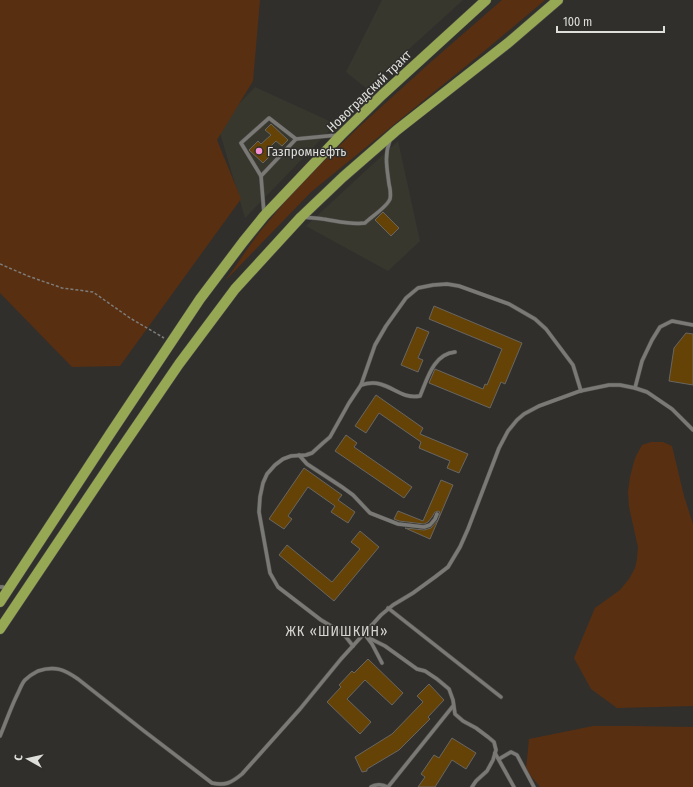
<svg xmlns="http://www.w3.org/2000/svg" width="693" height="787" viewBox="0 0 693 787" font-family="'Fira Sans Condensed',sans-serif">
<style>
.built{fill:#38372d}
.green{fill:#592f12}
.building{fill:#654306;stroke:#686662}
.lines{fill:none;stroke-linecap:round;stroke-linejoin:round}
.service-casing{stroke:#4b4b48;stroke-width:4.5}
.primary-casing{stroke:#4b4b48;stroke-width:11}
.path{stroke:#7d7c79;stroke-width:1.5;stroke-dasharray:3 2;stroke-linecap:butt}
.service{stroke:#7a7975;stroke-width:3.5}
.primary{stroke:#96a854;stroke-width:10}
.poi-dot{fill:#f591d2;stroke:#302f2c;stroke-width:1.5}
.labels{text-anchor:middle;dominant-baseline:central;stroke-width:3;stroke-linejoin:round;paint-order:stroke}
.street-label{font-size:13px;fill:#dededb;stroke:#302f2c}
.poi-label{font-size:13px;fill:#dededb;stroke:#302f2c;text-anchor:start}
.neighbourhood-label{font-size:14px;letter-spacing:1px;fill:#d5d4cf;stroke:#302f2c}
</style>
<rect width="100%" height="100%" fill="#302f2c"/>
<g class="built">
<path d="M382,0H463L366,88L346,72Z"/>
<path d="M255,87L336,124L245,218L218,126Z"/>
<path d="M398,141L420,241L388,271L306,226Z"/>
</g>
<g class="green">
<path d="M0,0H260L253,81L217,140L241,199L120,366L72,367L0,293Z"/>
<path d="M502,0H545L482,53L311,192L225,281L258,234L297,187L360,126L432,61Z"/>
<path d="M651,442H663L672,446L684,496L693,524V706L617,708L591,689L574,658L595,608L620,590L629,579L635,568L637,559L638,547L629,507L628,492L630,477L635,458L642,445Z"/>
<path d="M593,726H631L693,727V787H540L526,770L529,739Z"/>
</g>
<g class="building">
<path d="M271,124L288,140L282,146L276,141L267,150L271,155L263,163L249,150L258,141L261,144L271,135L265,130Z"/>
<path d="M383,212L399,228L391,236L375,220Z"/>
<path d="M434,306L522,343L505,384L501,382L490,408L429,383L435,369L483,389L485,384L487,385L502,349L429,319Z"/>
<path d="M417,327L429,332L418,358L423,360L418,372L401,365Z"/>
<path d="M686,333L693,334V385L669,381L674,348Z"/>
<path d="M376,395L423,428L420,434L468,454L459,473L447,468L450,461L419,448L421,442L379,413L366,433L355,426Z"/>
<path d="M346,435L357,443L354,447L412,487L404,498L335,451Z"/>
<path d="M304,468L342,495L338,500L355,512L348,523L331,512L335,506L308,487L288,516L292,519L284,529L269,519Z"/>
<path d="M441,480L453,485L430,539L405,528L424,530L431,528L438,520L440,514L439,511L435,512L432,517L428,522L424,524L399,521L394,519L398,511L423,521Z"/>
<path d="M360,531L379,547L334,601L279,555L287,545L332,582L360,549L351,542Z"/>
<path d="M368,659L403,693L392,705L365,680L347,699L371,722L360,734L327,702L341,687L339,685L352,671L354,673Z"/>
<path d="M429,684L444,700L428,717L430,719L399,750L367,769V771L362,772L355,757L392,734L423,702L417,696Z"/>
<path d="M452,738L476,753L466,769L452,760L435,787H418L425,777L421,774L434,755L439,758Z"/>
</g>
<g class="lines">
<g class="service-casing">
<g id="service">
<path d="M261,176L241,143L269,118L296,139"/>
<path d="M264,213L261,176L296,139L338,135"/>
<path d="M304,217C310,218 317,218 323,219C337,221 351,225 365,223C371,217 387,207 390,199C391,194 390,188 389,184C387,168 384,156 390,140"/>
<path d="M361,385L375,345L386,326L406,298L418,288L433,285L447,284L459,286L509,304L535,319L546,329L573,365L581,391"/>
<path d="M635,388L642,361L652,340L660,327L672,321L693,325"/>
<path d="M299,455L307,464L342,487L353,495L370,513L398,524L424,527L430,525L435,519L437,514"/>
<path d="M0,587H3L7,590"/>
<path d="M388,608L501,697"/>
<path d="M364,634L373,640L385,646L417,669L425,671L437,679L449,689L453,700L455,714L463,721L476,728L488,737L494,742L496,750L493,760L487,771L476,781L472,787"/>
<path d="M366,636L372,644L382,663"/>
<path d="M353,646L346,637L338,630L321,620L278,587L270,573L259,512L260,497L263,483L267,474L275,465L283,459L291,456L306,455L312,453L323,443L330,437L349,403L361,385C367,383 374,382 380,384C395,388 403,399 420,396C427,380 433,354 455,352"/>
<path d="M0,736C6,722 11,707 18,693C20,689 22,683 25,680C29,676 34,673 38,671C55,665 65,670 78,679L144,731L212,783C225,786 231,783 242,774L300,709L341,659L381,615L393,605L413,593L435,577L448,567L460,547L468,529L499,448L508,431L517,420L524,414L539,406L580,391L609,385H620L635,388L647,392L672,409L693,430"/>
<path d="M495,753L514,787"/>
<path d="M499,759L511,752L517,755L534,787"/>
<path d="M371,787C375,784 383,784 387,787"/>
<path d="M388,787L453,706"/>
</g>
</g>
<g class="primary-casing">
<g id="primary">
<path d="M0,602L110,434L200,299L243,242L264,216L341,135L382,95L486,0"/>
<path d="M0,629L112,462L179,364L235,289L301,217L343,177L397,130L508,43L558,0"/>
</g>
</g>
<path class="path" d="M0,264L28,276L62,288L93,292L130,318L164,338"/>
<use href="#service" class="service"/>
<use href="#primary" class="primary"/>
</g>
<circle class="poi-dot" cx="259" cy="151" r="4"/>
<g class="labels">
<g class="street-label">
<text transform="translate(369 91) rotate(-44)">Новоградский тракт</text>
</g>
<g class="poi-label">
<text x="267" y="151">Газпромнефть</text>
</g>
<g class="neighbourhood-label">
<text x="337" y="631">ЖК «ШИШКИН»</text>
</g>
</g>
<g transform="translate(28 759) rotate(278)" stroke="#302f2c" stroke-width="3" paint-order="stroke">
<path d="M0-3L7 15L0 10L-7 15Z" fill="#dededb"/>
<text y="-6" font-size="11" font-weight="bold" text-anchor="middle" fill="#dededb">С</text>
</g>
<path d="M557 26v6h107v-6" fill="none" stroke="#dededb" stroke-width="2"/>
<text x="563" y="26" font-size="12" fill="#dededb" stroke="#302f2c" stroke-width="3" paint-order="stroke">100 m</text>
</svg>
